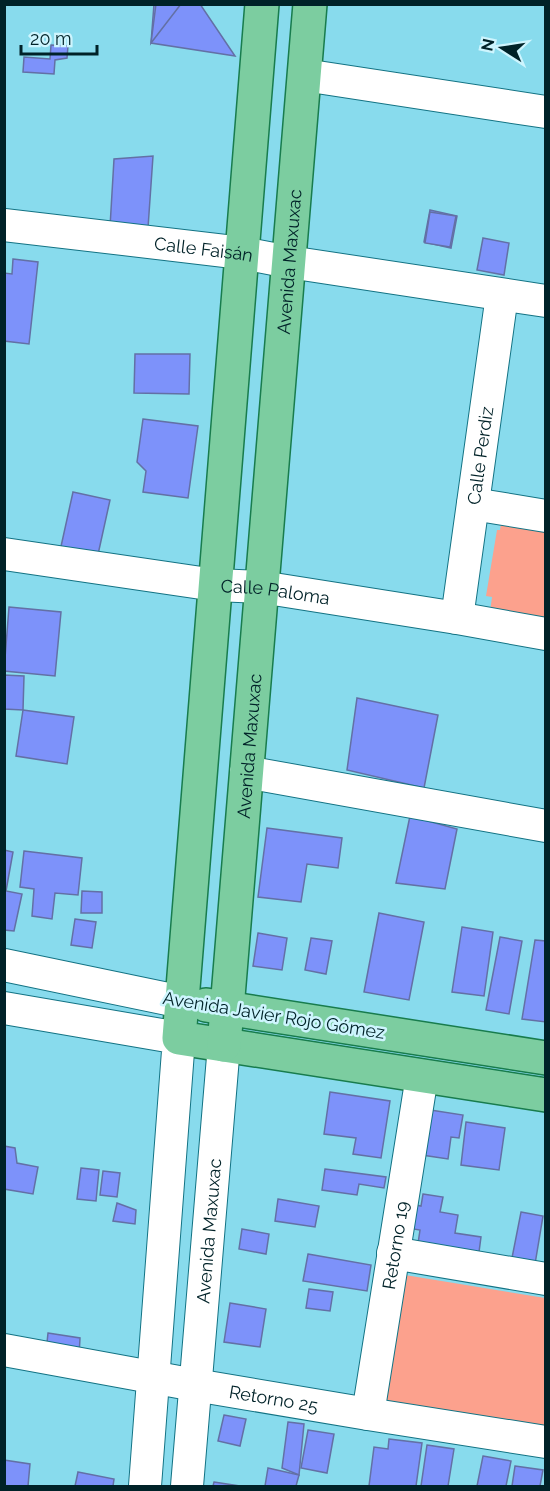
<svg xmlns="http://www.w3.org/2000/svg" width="550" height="1491" viewBox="0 0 550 1491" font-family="Raleway,sans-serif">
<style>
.green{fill:#fca18d}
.building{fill:#7d92fa;stroke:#6370a5;stroke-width:1.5}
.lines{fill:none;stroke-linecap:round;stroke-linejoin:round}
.minor-casing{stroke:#137384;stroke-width:34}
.major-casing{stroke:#187c4d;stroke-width:36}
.minor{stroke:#fff;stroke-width:32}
.major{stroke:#7ccda0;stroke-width:33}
.labels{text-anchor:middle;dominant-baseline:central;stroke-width:5;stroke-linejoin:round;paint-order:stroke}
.street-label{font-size:18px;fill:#002228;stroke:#cef5fe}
</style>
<rect width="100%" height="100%" fill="#88dbed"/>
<g class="green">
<path d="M501,524L545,530V628L489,619L492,597L486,596L497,530H500Z"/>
<path d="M399,1274L545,1298V1432L377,1400Z"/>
</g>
<g class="building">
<path d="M154,4H200L235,56L151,43Z"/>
<path d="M156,4H181L151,43Z"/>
<path d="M51,45L68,46L67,58L55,60L54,74L23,72L24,57L50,59Z"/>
<path d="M153,156L148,228L110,227L114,159Z"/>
<path d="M430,210L457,216L451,248L424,242Z"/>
<path d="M430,212L456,216L450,247L425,243Z"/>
<path d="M483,238L509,243L504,275L477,270Z"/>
<path d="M13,259L38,262L29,344L4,341V273L12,274Z"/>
<path d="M135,354H190L189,394L134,393Z"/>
<path d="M143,419L198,426L188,498L143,492L146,471L137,462Z"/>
<path d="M73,492L110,500L97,559L60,551Z"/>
<path d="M9,607L61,612L55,676L4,671Z"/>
<path d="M4,675L24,676L23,710L4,709Z"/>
<path d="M357,698L438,715L424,788L347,770Z"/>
<path d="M23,710L74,717L67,764L16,756Z"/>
<path d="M410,816L457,829L445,889L396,883Z"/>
<path d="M267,828L342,838L338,868L307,864L301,902L258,897Z"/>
<path d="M4,850L13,852L6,891L22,894L14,931L4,930Z"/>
<path d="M24,851L82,858L78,895L55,893L52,919L32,916L34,889L20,887Z"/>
<path d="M82,891L102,892V913H81Z"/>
<path d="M379,913L424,922L409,1000L364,992Z"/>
<path d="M75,919L96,922L92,948L71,945Z"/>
<path d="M462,927L493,932L484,996L452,992Z"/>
<path d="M258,933L287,938L282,970L253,966Z"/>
<path d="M500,937L522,941L509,1014L486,1010Z"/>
<path d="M311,938L332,941L326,974L305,970Z"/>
<path d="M535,940L546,941V1022L522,1019Z"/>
<path d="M330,1092L390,1101L381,1158L353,1154L356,1138L324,1134Z"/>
<path d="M424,1109L463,1115L459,1138L451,1137L448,1159L422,1155Z"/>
<path d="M466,1122L505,1128L499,1170L461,1165Z"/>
<path d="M4,1146L15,1148L17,1163L38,1167L33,1194L4,1189Z"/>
<path d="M81,1168L99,1170L96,1201L77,1199Z"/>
<path d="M325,1169L386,1177L384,1188L359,1184L357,1195L322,1190Z"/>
<path d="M103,1171L120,1173L117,1197L100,1195Z"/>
<path d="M423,1194L443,1197L440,1212L458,1215L455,1233L481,1237L479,1252L417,1250L420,1230L402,1227L405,1203L421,1206Z"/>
<path d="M278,1199L319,1206L315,1227L275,1221Z"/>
<path d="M117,1203L136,1210L135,1224L113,1221Z"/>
<path d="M521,1212L543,1216L534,1270L510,1268Z"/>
<path d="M242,1229L269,1234L266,1254L239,1249Z"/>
<path d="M308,1254L371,1265L367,1291L303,1281Z"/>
<path d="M309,1289L333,1292L330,1311L306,1308Z"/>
<path d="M230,1303L266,1309L260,1347L224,1342Z"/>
<path d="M48,1333L80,1338L79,1357L46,1352Z"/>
<path d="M224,1415L246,1419L240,1446L218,1441Z"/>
<path d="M288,1422L304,1424L299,1475L282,1468Z"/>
<path d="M308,1430L334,1434L327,1473L301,1468Z"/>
<path d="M389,1439L422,1443L416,1486H369L374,1447L388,1449Z"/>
<path d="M427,1445L454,1449L448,1486H421Z"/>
<path d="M483,1456L511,1461L506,1486H477Z"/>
<path d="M4,1460L30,1464L28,1486H4Z"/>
<path d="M515,1466L543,1470L540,1486H512Z"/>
<path d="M268,1468L299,1475L296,1486H265Z"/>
<path d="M78,1472L114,1479L113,1486H75Z"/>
<path d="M214,1482L240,1486H213Z"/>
</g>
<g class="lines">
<g class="minor-casing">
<g id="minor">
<path d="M304,75L546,112"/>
<path id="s1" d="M4,225L242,253L289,262L546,301"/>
<path d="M473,504L546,516"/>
<path id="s2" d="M4,554L215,585L261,587L457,618L546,634"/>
<path id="s3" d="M457,618L502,295"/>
<path d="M246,772L546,826"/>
<path d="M4,965L182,1002"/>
<path d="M4,1008L179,1038L145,1486"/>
<path d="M393,1253L546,1279"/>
<path id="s4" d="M4,1350L195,1385L368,1414L546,1442"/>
<path id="s5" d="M368,1414L422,1076"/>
<path id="s6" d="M187,1486L224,1045"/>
</g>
</g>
<g class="major-casing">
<g id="major">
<path d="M262,4L179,1038L546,1095"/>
<path d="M206,1005L546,1058"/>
<path id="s7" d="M224,1045L310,4"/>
</g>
</g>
<use href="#minor" class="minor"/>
<use href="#major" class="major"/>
</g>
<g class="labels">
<g class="street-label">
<text stroke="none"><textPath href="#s1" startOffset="201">Calle Faisán</textPath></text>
<text stroke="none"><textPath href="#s7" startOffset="786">Avenida Maxuxac</textPath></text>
<text stroke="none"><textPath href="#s3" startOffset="164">Calle Perdiz</textPath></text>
<text stroke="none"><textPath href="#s2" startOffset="274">Calle Paloma</textPath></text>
<text stroke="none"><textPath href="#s7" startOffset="300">Avenida Maxuxac</textPath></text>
<text transform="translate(274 1015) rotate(9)">Avenida Javier Rojo Gómez</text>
<text stroke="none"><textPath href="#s6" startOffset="256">Avenida Maxuxac</textPath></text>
<text stroke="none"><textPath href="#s5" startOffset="171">Retorno 19</textPath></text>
<text stroke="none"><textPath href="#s4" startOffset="274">Retorno 25</textPath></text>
</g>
</g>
<rect width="550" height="1491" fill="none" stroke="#002228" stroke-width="12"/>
<g transform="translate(502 48) rotate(282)" stroke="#cef5fe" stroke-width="4.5" paint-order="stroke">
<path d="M0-4.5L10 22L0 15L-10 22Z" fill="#002228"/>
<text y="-9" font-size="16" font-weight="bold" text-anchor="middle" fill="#002228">N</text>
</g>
<path d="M21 45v9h76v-9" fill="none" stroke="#002228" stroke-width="3"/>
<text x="30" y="45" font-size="18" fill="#002228" stroke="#cef5fe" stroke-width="4.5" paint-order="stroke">20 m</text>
</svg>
